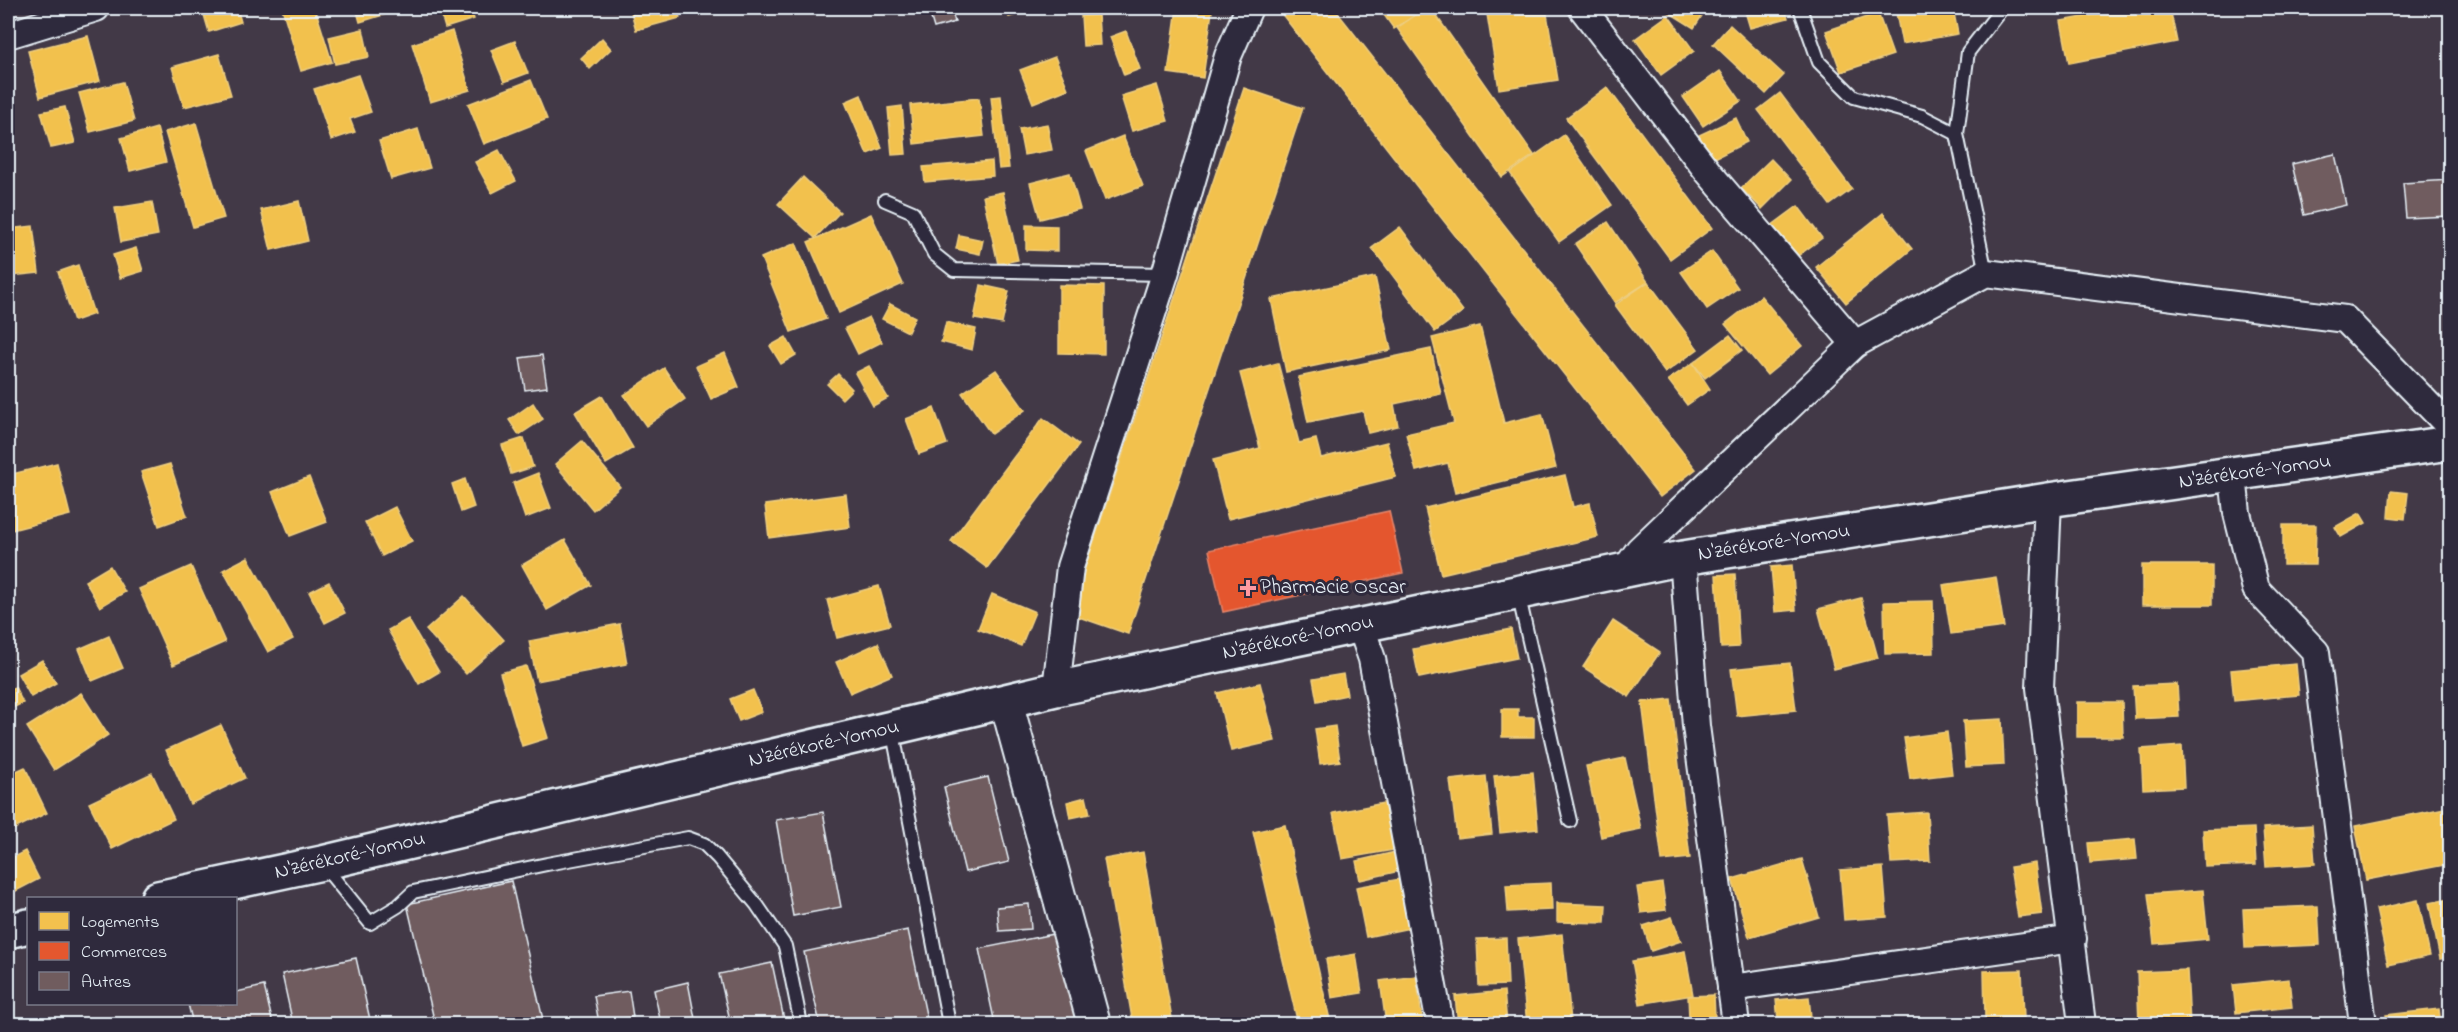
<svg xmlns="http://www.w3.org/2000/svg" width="2458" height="1032" viewBox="0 0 2458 1032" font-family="'Indie Flower',sans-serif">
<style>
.homes{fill:#f2c14e;stroke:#efcf81;stroke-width:1.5}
.shops{fill:#e4572e;stroke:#e5856b;stroke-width:1.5}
.building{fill:#705c5e;stroke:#e8f1f8;stroke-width:1.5}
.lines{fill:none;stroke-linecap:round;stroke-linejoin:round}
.service-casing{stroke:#e8f1f8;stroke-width:16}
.minor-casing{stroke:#e8f1f8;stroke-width:30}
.tertiary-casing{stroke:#e8f1f8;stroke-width:36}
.trunk-casing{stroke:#e8f1f8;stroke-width:38}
.service{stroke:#2f2a3d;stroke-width:12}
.minor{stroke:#2f2a3d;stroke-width:26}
.tertiary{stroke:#2f2a3d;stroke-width:32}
.trunk{stroke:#2f2a3d;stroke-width:33}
.poi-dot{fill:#ff9aa2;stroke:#2f2a3d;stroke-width:2}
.labels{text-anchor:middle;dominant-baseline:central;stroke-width:6;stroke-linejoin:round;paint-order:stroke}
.street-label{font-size:21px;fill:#e8f1f8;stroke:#2f2a3d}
.poi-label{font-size:21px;fill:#e8f1f8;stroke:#2f2a3d;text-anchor:start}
</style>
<rect width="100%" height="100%" fill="#423947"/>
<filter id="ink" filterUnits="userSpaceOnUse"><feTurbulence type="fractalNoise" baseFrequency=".0167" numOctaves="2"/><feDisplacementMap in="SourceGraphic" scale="12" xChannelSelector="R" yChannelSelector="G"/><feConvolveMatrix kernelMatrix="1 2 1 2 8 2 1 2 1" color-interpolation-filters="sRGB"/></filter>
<g filter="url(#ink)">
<g class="homes">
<path d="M202,8H237L241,22L209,32Z"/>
<path d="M282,8H315L332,62L301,71Z"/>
<path d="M356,8H395L396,11L360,22Z"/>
<path d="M439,8H470L474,19L445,28Z"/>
<path d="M630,8H678L680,18L636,30Z"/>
<path d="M1006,8H1041L1009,17Z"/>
<path d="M1177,8L1212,11L1203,78L1168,73Z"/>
<path d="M1277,8H1334L1696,469L1660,497Z"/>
<path d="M1379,8H1425L1394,29Z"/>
<path d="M1426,8H1431L1534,155L1502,177L1397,28Z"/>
<path d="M1486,8H1546L1558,80L1499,89Z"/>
<path d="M1662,8H1707L1694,28Z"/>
<path d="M1744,8H1785L1788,18L1750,28Z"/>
<path d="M1895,8H1953L1958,34L1902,44Z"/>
<path d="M2132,8H2170L2177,42L2069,63L2061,21Z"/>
<path d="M1878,13L1893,55L1841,72L1826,31Z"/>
<path d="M1098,15L1100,45L1083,46L1081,16Z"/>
<path d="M1668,15L1694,51L1661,75L1635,39Z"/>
<path d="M1730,25L1784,75L1766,94L1713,44Z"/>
<path d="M363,29L369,57L335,64L329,37Z"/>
<path d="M452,31L470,90L430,102L412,44Z"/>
<path d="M1126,31L1140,69L1124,75L1110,37Z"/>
<path d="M88,36L100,81L40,97L28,51Z"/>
<path d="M602,38L611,49L590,69L581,58Z"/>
<path d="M515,41L528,73L504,82L491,50Z"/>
<path d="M219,54L231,95L184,107L172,67Z"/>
<path d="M1055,57L1068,89L1033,103L1020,70Z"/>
<path d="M1720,71L1741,101L1703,126L1683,97Z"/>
<path d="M358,75L371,112L350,119L355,132L331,140L314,89Z"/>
<path d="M531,80L547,119L484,144L468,104Z"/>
<path d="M123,82L134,121L90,132L79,93Z"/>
<path d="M1157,85L1168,121L1132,131L1121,96Z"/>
<path d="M1607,87L1712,228L1670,259L1566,118Z"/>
<path d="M1244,88L1303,108L1128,634L1070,614Z"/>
<path d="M1780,93L1852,189L1830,205L1758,110Z"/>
<path d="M861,95L882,148L867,154L845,102Z"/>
<path d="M1001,96L1009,168L999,169L991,97Z"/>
<path d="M979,98L984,136L914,144L910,105Z"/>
<path d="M902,106L906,154L892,155L888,108Z"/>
<path d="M65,107L75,143L51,148L41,112Z"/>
<path d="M1736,118L1747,142L1711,160L1699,135Z"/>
<path d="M196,123L224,218L193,227L165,132Z"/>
<path d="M1047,124L1052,150L1024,155L1019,129Z"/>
<path d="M157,128L166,162L130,171L121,138Z"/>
<path d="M418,129L430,168L391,179L379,141Z"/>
<path d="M1564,135L1612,205L1559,242L1510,173Z"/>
<path d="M1123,136L1143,186L1105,200L1086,151Z"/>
<path d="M499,150L516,181L492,193L475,162Z"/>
<path d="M1771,159L1791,180L1762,209L1741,188Z"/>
<path d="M992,161L993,176L925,182L923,167Z"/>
<path d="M1070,173L1080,209L1040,219L1030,183Z"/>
<path d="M803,177L840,212L815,238L778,204Z"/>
<path d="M1003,192L1018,260L998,264L983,196Z"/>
<path d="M299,201L308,241L271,250L261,210Z"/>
<path d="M152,202L158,235L121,242L115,208Z"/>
<path d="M1798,206L1822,238L1791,261L1767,229Z"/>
<path d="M1883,213L1912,249L1846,303L1816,267Z"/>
<path d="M871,214L903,284L839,313L808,242Z"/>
<path d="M1608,222L1648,282L1615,303L1575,244Z"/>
<path d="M1026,225L1057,226V251L1026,250Z"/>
<path d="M33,226L39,273L11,276L8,229Z"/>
<path d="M1400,227L1463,311L1435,332L1372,248Z"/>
<path d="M959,235L983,240L980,254L956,249Z"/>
<path d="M796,243L826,319L791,332L761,258Z"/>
<path d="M136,248L143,271L120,278L113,255Z"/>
<path d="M1712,251L1738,288L1707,309L1681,272Z"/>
<path d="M78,265L94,314L74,321L58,272Z"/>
<path d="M1375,277L1391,350L1286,372L1271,299Z"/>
<path d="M1648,282L1698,349L1665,373L1615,305Z"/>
<path d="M981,285L1009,291L1002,324L974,319Z"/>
<path d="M1059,285L1104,286V354L1059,353Z"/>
<path d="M1761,296L1802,346L1767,375L1725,324Z"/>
<path d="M890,304L915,317L908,332L882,319Z"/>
<path d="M869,317L882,342L858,354L845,328Z"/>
<path d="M946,322L976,329L972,350L941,342Z"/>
<path d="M1480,326L1504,423L1542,414L1556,468L1455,493L1448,463L1416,471L1406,434L1454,423L1432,338Z"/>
<path d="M1730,335L1742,350L1705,378L1693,363Z"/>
<path d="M786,337L796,355L781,364L770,346Z"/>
<path d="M1431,349L1441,394L1394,404L1398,426L1368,433L1363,411L1308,422L1298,377Z"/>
<path d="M725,353L739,387L711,399L696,366Z"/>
<path d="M1278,363L1299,443L1316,439L1321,458L1387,442L1396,477L1228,519L1213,460L1260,448L1240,373Z"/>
<path d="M1693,363L1710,389L1687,405L1668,380Z"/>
<path d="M869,366L888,398L873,406L855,373Z"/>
<path d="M664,368L685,399L646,426L624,395Z"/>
<path d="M996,370L1025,410L991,434L962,393Z"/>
<path d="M838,374L852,389L842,399L827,384Z"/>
<path d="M602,396L633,448L606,464L575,412Z"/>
<path d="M533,403L543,419L519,435L509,420Z"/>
<path d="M934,408L947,444L919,454L906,419Z"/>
<path d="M1043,418L1079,445L987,568L951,541Z"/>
<path d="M524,438L533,467L511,474L502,445Z"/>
<path d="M582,441L620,487L593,510L555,464Z"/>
<path d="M57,463L70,515L8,531V475Z"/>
<path d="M170,464L187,516L159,526L141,472Z"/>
<path d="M538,473L551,508L525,518L513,483Z"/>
<path d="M1565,475L1573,507L1590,503L1598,537L1441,574L1425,508Z"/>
<path d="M309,477L327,522L290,536L272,492Z"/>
<path d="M465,479L474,507L461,512L452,484Z"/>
<path d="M2391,491L2408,493L2405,519L2389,517Z"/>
<path d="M846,494L850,527L769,538L765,505Z"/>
<path d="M395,507L412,541L382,556L365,522Z"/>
<path d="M2360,513L2366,523L2341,537L2335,527Z"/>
<path d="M2283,525H2316L2315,565H2283Z"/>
<path d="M565,540L591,585L547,610L522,565Z"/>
<path d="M248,557L293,639L268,652L223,570Z"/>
<path d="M1792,565L1796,610L1775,612L1771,567Z"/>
<rect x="2142" y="565" width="70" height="40"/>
<path d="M110,566L125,592L100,607L85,581Z"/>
<path d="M191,566L225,642L173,665L139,589Z"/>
<path d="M1735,574L1739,647L1721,648L1716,575Z"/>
<path d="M1996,577L2004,627L1951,634L1943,585Z"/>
<path d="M329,582L345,613L325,623L309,592Z"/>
<path d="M879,586L890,625L837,638L827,600Z"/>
<path d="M992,594L1035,612L1021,646L978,629Z"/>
<path d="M464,596L504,640L466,674L426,630Z"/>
<path d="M1861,598L1878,658L1834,669L1818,609Z"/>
<path d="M1933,601L1934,653L1885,654L1884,602Z"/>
<path d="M408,619L439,672L419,684L388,630Z"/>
<path d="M1613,621L1660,652L1629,697L1583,667Z"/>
<path d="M620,624L627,664L537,681L529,641Z"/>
<path d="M1511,629L1517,658L1419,678L1413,649Z"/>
<path d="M109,636L123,668L92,681L79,649Z"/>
<path d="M878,643L892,675L850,693L836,662Z"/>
<path d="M42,660L56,683L31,697L18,674Z"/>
<path d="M1790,663L1796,710L1737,716L1731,669Z"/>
<path d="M2296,664L2299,695L2234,701L2231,670Z"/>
<path d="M526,666L548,738L522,746L500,673Z"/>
<path d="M1343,674L1347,695L1317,701L1313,679Z"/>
<path d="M1260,683L1275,741L1231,751L1217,693Z"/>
<path d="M2177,684L2179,717L2135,719L2133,686Z"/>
<path d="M15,687L23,703L8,710V690Z"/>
<path d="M753,690L762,712L739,721L730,699Z"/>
<path d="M81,693L108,735L54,770L27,727Z"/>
<path d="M1671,699L1690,858L1662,861L1642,702Z"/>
<path d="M2077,702H2122L2123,737H2077Z"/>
<path d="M1502,709H1518V717H1534V737H1502Z"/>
<path d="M2002,719L2004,765L1966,767L1963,721Z"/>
<path d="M221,725L245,778L190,804L166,750Z"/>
<path d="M1335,726L1340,761L1320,764L1315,729Z"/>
<path d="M1947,732L1952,774L1910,779L1904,738Z"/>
<path d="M2182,746L2184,787L2143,789L2141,749Z"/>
<path d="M1625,758L1641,829L1601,837L1586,766Z"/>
<path d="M25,767L47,813L8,832V775Z"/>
<path d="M1533,772L1538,829L1500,833L1494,776Z"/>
<path d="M152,773L174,819L112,849L89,803Z"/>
<path d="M1486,776L1492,834L1457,838L1450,780Z"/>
<path d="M1086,797L1090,814L1070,818L1067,802Z"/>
<path d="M1384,803L1394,850L1342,859L1333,813Z"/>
<path d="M2450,807V864L2366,880L2355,826Z"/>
<path d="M1927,812L1930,861L1891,863L1887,815Z"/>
<path d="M1285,825L1331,1024H1298L1253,832Z"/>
<path d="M2312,825L2315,864L2266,867L2263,828Z"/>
<path d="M2254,828L2256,865L2205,867L2203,830Z"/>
<path d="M2135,839L2137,859L2090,863L2088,843Z"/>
<path d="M25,851L39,879L8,895V860Z"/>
<path d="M1400,851L1404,870L1360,880L1356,861Z"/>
<path d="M1143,852L1173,1024H1133L1104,859Z"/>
<path d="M1802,859L1819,917L1749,937L1732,879Z"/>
<path d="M2035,863L2042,914L2018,917L2010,867Z"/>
<path d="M1883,867L1887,917L1844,920L1840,870Z"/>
<path d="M1405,878L1415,927L1366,937L1356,887Z"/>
<path d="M1551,883L1552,910L1508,912L1506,885Z"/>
<path d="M1662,883L1666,910L1641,913L1637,887Z"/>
<path d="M2203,890L2208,939L2154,944L2148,894Z"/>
<path d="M2450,899V957L2440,959L2429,903Z"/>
<path d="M2418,900L2430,956L2388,965L2376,909Z"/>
<path d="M1557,903L1606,905L1605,923L1557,922Z"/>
<path d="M2318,906L2320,945L2245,948L2243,909Z"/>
<path d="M1672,917L1681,941L1651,951L1643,926Z"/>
<path d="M1562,934L1571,1021L1527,1024L1518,939Z"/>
<path d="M1506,938L1508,985L1479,986L1477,939Z"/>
<path d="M1685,951L1693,995L1640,1004L1632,961Z"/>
<path d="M1356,954L1362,993L1332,998L1326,959Z"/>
<path d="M2022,970L2024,1018L1985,1019L1984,971Z"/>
<path d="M2187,970L2190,1024H2139L2137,972Z"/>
<path d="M1416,976L1423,1024H1386L1380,981Z"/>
<path d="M2289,979L2292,1007L2236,1013L2233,985Z"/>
<path d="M1504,991L1507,1024H1458L1455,996Z"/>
<path d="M1714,995L1715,1017L1689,1018L1688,996Z"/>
<path d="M1809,997L1811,1017L1778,1020L1776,1000Z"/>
<path d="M2439,1009L2441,1024H2387L2386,1015Z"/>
<path d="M1972,1020V1024H1925V1022Z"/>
</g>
<path class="shops" d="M1389,511L1403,573L1223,612L1209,550Z"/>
<g class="building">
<path d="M928,8H951L955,22L934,28Z"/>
<path d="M2335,154L2346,205L2304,215L2292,164Z"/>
<path d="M2450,180V216L2406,218L2403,183Z"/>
<path d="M542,355L547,387L525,390L520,358Z"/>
<path d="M988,777L1009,862L965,872L944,787Z"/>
<path d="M823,812L841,907L793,916L776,820Z"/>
<path d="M511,881L544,1024H435L407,904Z"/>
<path d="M1029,904L1031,929L999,931L997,907Z"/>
<path d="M908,930L928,1024H820L804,952Z"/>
<path d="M1058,933L1077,1024H995L979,949Z"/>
<path d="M356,958L371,1024H293L282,974Z"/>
<path d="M772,963L785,1024H731L719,974Z"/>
<path d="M688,982L696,1024H661L654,990Z"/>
<path d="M264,986L273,1024H193L188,1004H236V992Z"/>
<path d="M629,991L633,1017L599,1023L594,996Z"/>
</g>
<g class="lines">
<g class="service-casing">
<g id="service">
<path d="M1800,8L1819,62L1854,97L1922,116L1957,134"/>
<path d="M885,200L913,212L934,254L954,270L1165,274"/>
<path d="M1986,273L1957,134L1968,52L2002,8"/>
<path d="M1518,593L1570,821"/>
<path d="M892,728L949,1024"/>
<path d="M324,866L370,923L398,906L413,892L547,864L688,838L704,844L717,857L757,905L785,946L801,1024"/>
</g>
</g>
<g class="minor-casing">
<g id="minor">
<path d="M1582,8L1709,173L1855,344"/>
<path d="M8,35L96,8"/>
<path d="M2233,476L2237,513L2256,589L2316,652L2363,1024"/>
<path d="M2048,500L2040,688L2082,1024"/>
<path d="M1683,558L1696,726L1736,1024"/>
<path d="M1625,570L1639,550L1855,344L1986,273L2345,319L2450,427"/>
<path d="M1360,624L1372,659L1440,1024"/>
<path d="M1056,689L1070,567L1165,274L1228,56L1249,8"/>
<path d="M1731,988L2073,939"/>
</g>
</g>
<g class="tertiary-casing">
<path id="tertiary" d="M1006,701L1094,1024"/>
</g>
<g class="trunk-casing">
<g id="trunk">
<path d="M158,898L322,863L1056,689L1683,558L2048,500L2450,443"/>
<path d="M8,931L28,926"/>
</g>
</g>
<use href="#service" class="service"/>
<use href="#minor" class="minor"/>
<use href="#tertiary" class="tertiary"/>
<use href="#trunk" class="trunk"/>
</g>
</g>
<path class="poi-dot" d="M1245 579h6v6h6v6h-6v6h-6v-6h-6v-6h6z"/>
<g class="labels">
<g class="street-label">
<text transform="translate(2255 472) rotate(-8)">N'zérékoré-Yomou</text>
<text transform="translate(1774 543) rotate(-9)">N'zérékoré-Yomou</text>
<text transform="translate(1298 638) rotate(-12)">N'zérékoré-Yomou</text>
<text transform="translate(824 744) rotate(-13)">N'zérékoré-Yomou</text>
<text transform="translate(350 856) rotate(-13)">N'zérékoré-Yomou</text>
</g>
<g class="poi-label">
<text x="1260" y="588">Pharmacie Oscar</text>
</g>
</g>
<rect width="2458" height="1032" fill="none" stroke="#2f2a3d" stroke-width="30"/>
<rect x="15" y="15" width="2428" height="1002" fill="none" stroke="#e8f1f8" stroke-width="2" filter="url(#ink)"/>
<rect x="27" y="897" width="210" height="108" fill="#2f2a3d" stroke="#797a88" stroke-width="1.5"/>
<rect x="39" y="912" width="30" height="18" fill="#f2c14e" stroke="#797a88" stroke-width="1.5"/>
<text x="81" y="927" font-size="18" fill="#e8f1f8">Logements</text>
<rect x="39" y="942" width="30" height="18" fill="#e4572e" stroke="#797a88" stroke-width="1.5"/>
<text x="81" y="957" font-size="18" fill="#e8f1f8">Commerces</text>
<rect x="39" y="972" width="30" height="18" fill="#705c5e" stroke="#797a88" stroke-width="1.5"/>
<text x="81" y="987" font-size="18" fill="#e8f1f8">Autres</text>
</svg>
